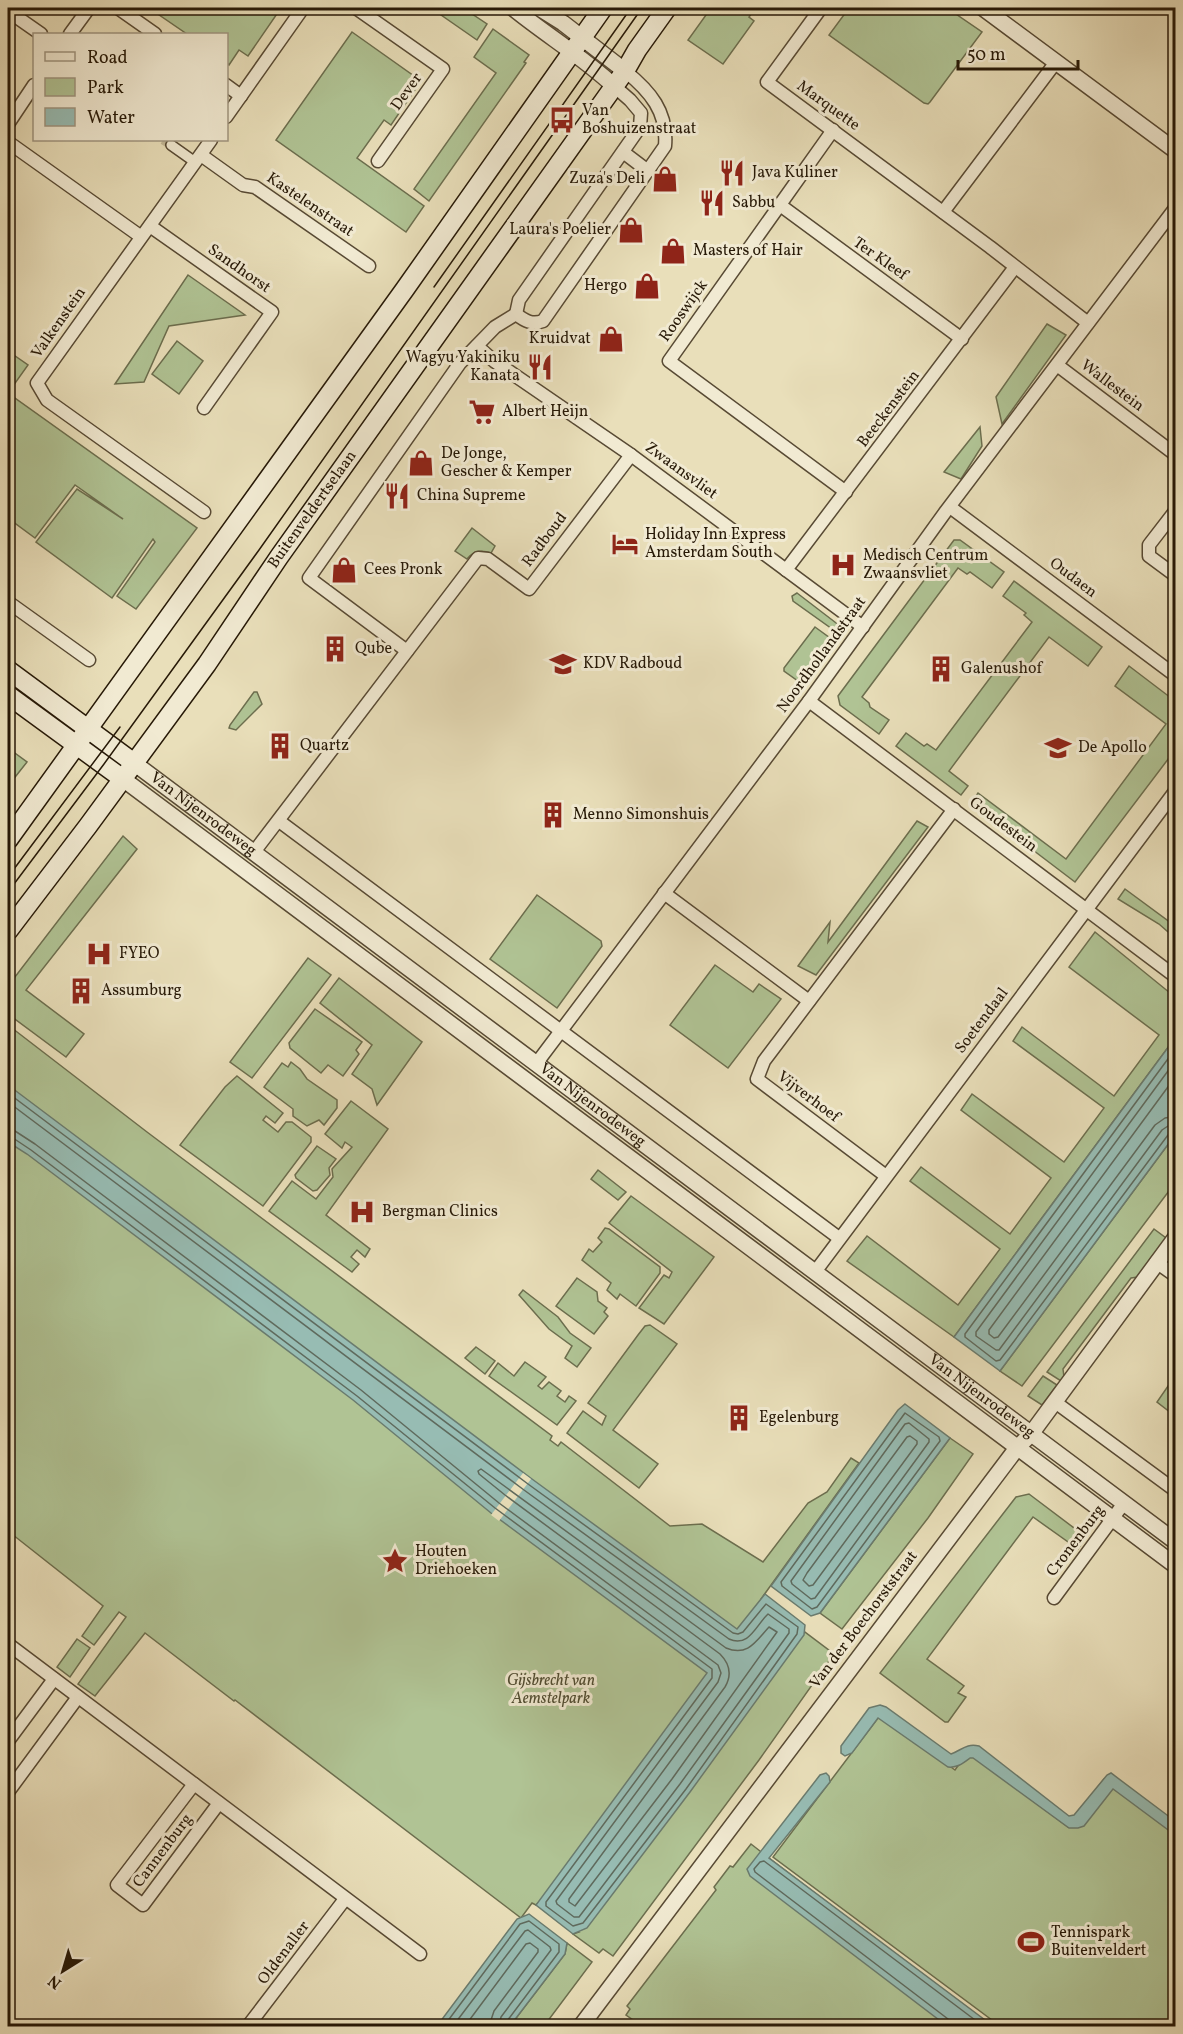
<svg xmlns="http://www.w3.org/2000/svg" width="1183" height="2034" viewBox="0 0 1183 2034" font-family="Vollkorn,serif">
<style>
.green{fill:#b0c394;stroke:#6c6e4e;stroke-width:1.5}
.water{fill:#97bcb3;stroke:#6a7b6e;stroke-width:1.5}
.pier{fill:#e9dfba}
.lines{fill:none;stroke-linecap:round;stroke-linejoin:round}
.shore{stroke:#5f6a5d;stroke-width:1.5}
.pedestrian-tunnel{stroke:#c2b796;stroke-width:9;stroke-dasharray:9 4.5;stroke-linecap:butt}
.pedestrian-casing{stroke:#584a34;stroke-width:12}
.minor-casing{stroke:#584a34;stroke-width:15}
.tertiary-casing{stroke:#584a34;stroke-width:18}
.secondary-casing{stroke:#271907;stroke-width:21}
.pedestrian{stroke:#f1ead2;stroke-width:9}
.minor{stroke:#f1ead2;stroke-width:12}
.tertiary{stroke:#f1ead2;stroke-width:15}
.secondary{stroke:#f1ead2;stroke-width:18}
.tram{stroke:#271907;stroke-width:1.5}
.labels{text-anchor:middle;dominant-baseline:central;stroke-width:6;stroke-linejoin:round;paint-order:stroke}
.street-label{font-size:16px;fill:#271907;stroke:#f1ead2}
.poi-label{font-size:16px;fill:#271907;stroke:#f1ead2;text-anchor:start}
.park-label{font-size:16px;font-style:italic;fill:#504c31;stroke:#f1ead2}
</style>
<rect width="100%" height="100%" fill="#e9dfba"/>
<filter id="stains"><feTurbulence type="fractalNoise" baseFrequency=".00333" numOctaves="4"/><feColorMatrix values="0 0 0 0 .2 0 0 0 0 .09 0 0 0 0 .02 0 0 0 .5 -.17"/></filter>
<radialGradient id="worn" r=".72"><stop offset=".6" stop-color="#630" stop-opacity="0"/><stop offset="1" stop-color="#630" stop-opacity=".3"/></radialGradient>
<g class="green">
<path d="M149,8H281L248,56L239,50L229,65L227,63L226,34H187Z"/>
<path d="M431,8H463L487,24L477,40Z"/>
<path d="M711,8H763L759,13L754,10L749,17L754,21L723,64L688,40Z"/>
<path d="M849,8H947L982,32L930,102L928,104L924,103L829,35Z"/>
<path d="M493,29L529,55L524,62L526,63L429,201L414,189L496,73L474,57Z"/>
<path d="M352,32L421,81L391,125L384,120L357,158L424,206L406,232L276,140Z"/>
<path d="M188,275L245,315L169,326L144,382L115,384Z"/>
<path d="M1047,324L1066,335L1002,424L996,397Z"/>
<path d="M177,341L203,361L179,394L152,374Z"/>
<path d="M8,351L28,365L8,393L197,528L136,609L117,596L155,542L153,539L112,598L36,542L77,489L123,519L75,485L35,538L8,518Z"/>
<path d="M980,427L982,446L961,479L944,472Z"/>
<path d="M472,528L495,546L491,553C480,549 473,551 467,559L455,551Z"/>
<path d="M954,540H960L1004,572L992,588L970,572L967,574L958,568L862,697L869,703L870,707L889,720L879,734L840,705L838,696Z"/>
<path d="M1014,581L1102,647L1088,666L1049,637L949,771L968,786L961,795L896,746L906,733L924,746L927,744L936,750L1032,622L1024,615L1026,613L1003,596Z"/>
<path d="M797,593L840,626L839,631H835L793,601L792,596Z"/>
<path d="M815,627L830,638L831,642L802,681H798L784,671V668Z"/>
<path d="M1129,666L1175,701V750L1075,882L971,803L978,793L1066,859L1166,724L1115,686Z"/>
<path d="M254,692H257L262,704L236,730L229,728L230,725Z"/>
<path d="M8,748L27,762L8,786Z"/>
<path d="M917,821L928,827L816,975L798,966L830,922L828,942Z"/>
<path d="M123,836L137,849L26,990L84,1034L66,1057L8,1014V986Z"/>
<path d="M1125,889L1175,926V938L1159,924L1118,899Z"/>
<path d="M537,895L601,941L602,946L557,1008L490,959Z"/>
<path d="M1095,932L1175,997V1038L954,1337L847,1261L867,1236L958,1305L1000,1249L910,1181L921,1167L1010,1234L1051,1178L961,1110L972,1094L1064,1162L1104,1108L1013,1041L1022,1027L1114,1096L1159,1035L1069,967Z"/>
<path d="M308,958L331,975L252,1078L230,1062Z"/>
<path d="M715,965L753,992L759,984L781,999L728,1068L670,1025Z"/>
<path d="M339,978L422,1042L377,1105L372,1089L352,1074L372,1045L320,1003Z"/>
<path d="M315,1009L362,1042L356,1050L359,1054L343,1076L328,1065L321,1073L290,1048L289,1043Z"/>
<path d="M8,1025L147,1132L552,1436L550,1440L558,1446L561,1442L670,1526L702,1524L763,1562L808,1503L827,1492L851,1458L859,1463L761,1599L834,1654L759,1760L613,1956L603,1949L599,1953L573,1934L579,1932L539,1902L536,1905L532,1903L521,1918L235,1700L234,1701L145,1633L95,1696L78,1684L126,1617L119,1612L94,1645L82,1636L103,1606L8,1531Z"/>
<path d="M291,1062L300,1069L307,1079L337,1100V1108L324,1125L319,1120L307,1126L293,1116V1109L264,1087L282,1063L288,1067Z"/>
<path d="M237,1076L283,1113L275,1123L266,1116L263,1120L278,1132L286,1122H292L311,1137V1142L263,1206L180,1145L225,1087Z"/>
<path d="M351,1101L388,1129L326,1215L370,1249L365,1257L357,1250L351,1257L359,1264L352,1272L269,1211L292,1181L316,1199L333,1177L332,1169L352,1147L345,1142L342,1148L325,1134Z"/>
<path d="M1175,1135V1183L1022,1386L1000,1371Z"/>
<path d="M317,1146L336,1159L329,1168L330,1175L317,1190L313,1191L296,1178L295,1175Z"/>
<path d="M598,1170L626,1192L618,1200L591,1179Z"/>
<path d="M631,1196L714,1257L664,1324L639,1308L664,1275L669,1278L672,1272L609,1223Z"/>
<path d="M605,1228L609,1229L660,1267V1273L636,1306L620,1294L617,1299L607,1290L611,1283L582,1260L589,1249L593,1252L602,1242L598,1238Z"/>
<path d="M1154,1229L1166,1238L1138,1277L1131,1278L1063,1369L1064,1377L1061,1381L1047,1372Z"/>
<path d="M577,1278L597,1292L598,1301L607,1308L604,1312L608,1316L594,1334L556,1306Z"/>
<path d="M523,1290L558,1317L570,1333L591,1348L577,1367L565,1358L572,1346L549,1329L519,1295Z"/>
<path d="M650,1325L677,1344L613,1430L658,1464L639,1488L567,1433L583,1411L602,1425L606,1416L588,1403L638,1335L645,1326Z"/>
<path d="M476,1347L495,1361L485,1374L465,1358Z"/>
<path d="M525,1362L546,1377L538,1386L542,1389L549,1382L561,1391L557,1396L565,1402L569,1396L576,1401L557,1425L489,1376L498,1363L514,1376Z"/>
<path d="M1043,1376L1057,1385L1042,1405L1028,1396Z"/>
<path d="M1175,1376V1416L1157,1402Z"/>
<path d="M950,1438L973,1454L928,1518L842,1629L820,1613Z"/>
<path d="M1029,1494L1086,1537L1078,1549L1033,1517L927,1659L964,1686L958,1693L966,1697L948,1722H945L880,1673L1016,1497Z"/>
<path d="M77,1639L90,1648L70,1677L57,1667Z"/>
<path d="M883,1717L955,1770L968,1752L1068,1827L1104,1779L1175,1833V2026H1000L773,1857L878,1718Z"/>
<path d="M751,1844L769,1858L989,2026H642L626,2015L630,2009L627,2006L716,1890L714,1887L730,1866L733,1867Z"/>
<path d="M567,1943L592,1962L544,2026H510L565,1954Z"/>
</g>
<g class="water">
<path d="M1175,1038V1135L1000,1371L954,1337Z"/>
<path d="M8,1085L532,1479L737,1629L765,1594L805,1625L804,1635L690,1792L587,1928L573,1934L536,1905L707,1673L491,1513L353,1400L27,1154L8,1142Z"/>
<path d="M905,1404L950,1438L820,1613L811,1616L771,1586L898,1410Z"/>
<path d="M880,1705L886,1707L951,1754C962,1750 966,1743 979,1746L1069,1816L1074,1815L1107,1775L1111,1773L1175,1821V1835L1113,1789L1084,1826L1078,1828H1069L973,1758H970C962,1764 957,1768 948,1767L878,1718L852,1753L845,1756L841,1753V1746L869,1708Z"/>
<path d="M826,1773L829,1776L830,1782L769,1858L993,2026H947L750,1876L747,1869L820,1775Z"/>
<path d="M529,1914L567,1943L565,1954L510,2026H437L517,1919Z"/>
</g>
<path class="pier" d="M523,1473L531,1479L499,1521L491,1515Z"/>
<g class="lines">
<g class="shore">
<path d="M1176,1048L965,1334V1337L996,1361L1000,1360L1168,1135L1176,1132"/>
<path d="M1176,1060L976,1332V1336L996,1350H999L1162,1130L1168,1126L1176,1125"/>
<path d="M1176,1076L989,1330V1334L994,1338L998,1337L1155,1125L1165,1118L1176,1116"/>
<path d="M8,1093L528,1484L733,1633L738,1634L743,1632L766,1604L798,1627L797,1634L686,1789L583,1923L573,1926L546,1906V1902L712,1678V1669L495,1508L357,1396L31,1150L13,1138L8,1137"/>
<path d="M8,1102L524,1490L729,1639C749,1648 756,1625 768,1614L789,1629V1633L680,1784L579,1917H574L557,1904L556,1901L718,1682L721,1673L718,1665L499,1503L361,1390L35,1144L15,1131L8,1130"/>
<path d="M905,1413L939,1437L940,1441L817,1607L812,1609L782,1586L781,1582Z"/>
<path d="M909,1423L929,1439V1442L815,1598L811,1599L792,1584L791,1581L905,1424Z"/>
<path d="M910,1436L917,1441V1444L813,1585L809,1586L803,1580L807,1573L907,1437Z"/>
<path d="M481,1469L726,1648C748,1657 756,1641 769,1627L777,1632L672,1779L575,1906L569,1902V1899L725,1687C732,1675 730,1664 720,1654L505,1495L479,1474L478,1471Z"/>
<path d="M444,2026L520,1924L529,1921L559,1944V1952L507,2021L506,2026"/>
<path d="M453,2026L525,1931L528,1930L550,1947L551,1950L501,2017L499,2026"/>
<path d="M465,2026L526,1944L530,1943L538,1949V1952L494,2011L489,2026"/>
<path d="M950,2026L948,2019L755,1872L754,1869L760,1862L764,1861L983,2026"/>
</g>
<path class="pedestrian-tunnel" d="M163,140L171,145"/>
<g class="pedestrian-casing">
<path id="pedestrian" d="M171,145L195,162"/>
</g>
<g class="minor-casing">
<g id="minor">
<path d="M118,8L155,34"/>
<path d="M356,8L443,69L378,161"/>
<path d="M821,8L767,82L990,247L1088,323"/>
<path d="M8,11L41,34"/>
<path d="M70,34L89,8"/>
<path d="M226,85L241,96"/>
<path d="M226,117L303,8"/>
<path d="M8,124L34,85"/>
<path d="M833,130L669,361L846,492"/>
<path d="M8,142L140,236"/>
<path d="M623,152L648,171"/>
<path d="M201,155L243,185L255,187L369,266"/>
<path d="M780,205L962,339"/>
<path d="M943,212L1056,62"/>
<path d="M150,226L272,312L204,408"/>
<path d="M516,314C525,321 532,325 543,321L665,146C668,112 650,91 625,71"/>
<path d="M516,314L519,300L640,127L641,113L630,100L614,86"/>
<path d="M477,346L494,361L631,455L863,627"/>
<path d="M1057,365L1176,455"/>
<path d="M950,507L1176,676"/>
<path d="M1176,510L1149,545V556L1176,576"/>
<path d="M204,512L47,400L37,383L211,140"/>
<path d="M786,570L1015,267"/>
<path d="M8,602L89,660"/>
<path d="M407,651L309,578L460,363L495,327L516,314"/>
<path d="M809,701L1176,977"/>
<path d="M279,821L839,1238"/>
<path d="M254,852L478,558L488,559L529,589L631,455"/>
<path d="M664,893L809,1001"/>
<path d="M536,1064L809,701L946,511L1176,207"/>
<path d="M886,1176L757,1079L764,1061L954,809"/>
<path d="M1156,1262L1176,1276"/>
<path d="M815,1272L1176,790"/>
<path d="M1055,1402L1176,1491"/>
<path d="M1054,1598L1124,1503"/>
<path d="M8,1644L420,1954"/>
<path d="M8,1741L54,1679"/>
<path d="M194,1784L117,1885L143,1905L219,1803"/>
<path d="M8,1792L78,1697"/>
<path d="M248,2026L345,1899"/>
</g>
</g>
<g class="tertiary-casing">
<g id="tertiary">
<path d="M513,8C546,35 583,57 614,86"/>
<path d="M539,8L563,23L625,71"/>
<path d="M983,8L1176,151"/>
<path id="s1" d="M134,763L1176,1542"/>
<path d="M123,779L1176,1566"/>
<path d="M581,2026L1017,1448L1031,1434L1176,1237"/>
</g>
</g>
<g class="secondary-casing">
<g id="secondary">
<path d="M8,670L134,763"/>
<path d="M8,695L123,779"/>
<path d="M8,840L405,289L603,8"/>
<path id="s2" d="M8,931L88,826L207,664L279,557L625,71L637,50L667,8"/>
</g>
</g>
<use href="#pedestrian" class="pedestrian"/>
<use href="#minor" class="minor"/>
<use href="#tertiary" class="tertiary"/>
<use href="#secondary" class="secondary"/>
<g class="tram">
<path d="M434,287L631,8"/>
<path d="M8,877L120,727"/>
<path d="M8,892L104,764L259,550L642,8"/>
</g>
</g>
<defs>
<g id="bus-bare" transform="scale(2.07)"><path d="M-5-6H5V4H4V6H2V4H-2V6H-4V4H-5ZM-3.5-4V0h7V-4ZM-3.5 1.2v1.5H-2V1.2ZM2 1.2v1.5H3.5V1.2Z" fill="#8f2418" stroke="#f1ead2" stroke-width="2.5" paint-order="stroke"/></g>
<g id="restaurant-bare" transform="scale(2.07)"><path d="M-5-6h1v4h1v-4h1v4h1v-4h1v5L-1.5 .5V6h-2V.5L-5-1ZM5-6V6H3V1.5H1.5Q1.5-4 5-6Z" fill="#8f2418" stroke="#f1ead2" stroke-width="2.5" paint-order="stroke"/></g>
<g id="shop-bare" transform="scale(2.07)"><path d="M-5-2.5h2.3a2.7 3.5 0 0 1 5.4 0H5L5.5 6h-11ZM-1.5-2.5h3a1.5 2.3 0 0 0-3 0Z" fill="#8f2418" stroke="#f1ead2" stroke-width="2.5" paint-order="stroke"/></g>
<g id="supermarket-bare" transform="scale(2.07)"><path d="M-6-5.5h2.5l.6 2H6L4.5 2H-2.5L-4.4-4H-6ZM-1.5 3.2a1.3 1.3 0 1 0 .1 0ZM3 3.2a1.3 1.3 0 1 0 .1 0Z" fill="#8f2418" stroke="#f1ead2" stroke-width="2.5" paint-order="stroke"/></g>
<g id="hotel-bare" transform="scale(2.07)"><path d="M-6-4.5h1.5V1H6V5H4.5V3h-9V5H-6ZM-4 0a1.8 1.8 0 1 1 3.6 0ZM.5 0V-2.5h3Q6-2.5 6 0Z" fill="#8f2418" stroke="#f1ead2" stroke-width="2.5" paint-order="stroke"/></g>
<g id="hospital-bare" transform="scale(2.07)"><path d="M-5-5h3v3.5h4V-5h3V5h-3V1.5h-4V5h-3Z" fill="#8f2418" stroke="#f1ead2" stroke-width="2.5" paint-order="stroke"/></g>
<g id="building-bare" transform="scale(2.07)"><path d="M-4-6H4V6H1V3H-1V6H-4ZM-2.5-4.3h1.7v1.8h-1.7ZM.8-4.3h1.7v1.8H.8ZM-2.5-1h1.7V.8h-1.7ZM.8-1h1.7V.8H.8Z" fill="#8f2418" stroke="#f1ead2" stroke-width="2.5" paint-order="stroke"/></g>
<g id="school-bare" transform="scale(2.07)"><path d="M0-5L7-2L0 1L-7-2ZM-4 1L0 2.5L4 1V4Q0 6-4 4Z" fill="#8f2418" stroke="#f1ead2" stroke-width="2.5" paint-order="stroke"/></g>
<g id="sight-bare" transform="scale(2.07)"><path d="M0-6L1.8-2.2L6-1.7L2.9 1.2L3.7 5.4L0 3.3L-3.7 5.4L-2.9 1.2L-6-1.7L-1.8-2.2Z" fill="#8f2418" stroke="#f1ead2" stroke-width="2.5" paint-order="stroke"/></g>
<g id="stadium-bare" transform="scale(2.07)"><path d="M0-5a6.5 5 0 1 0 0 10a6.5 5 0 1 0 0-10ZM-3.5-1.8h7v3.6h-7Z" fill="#8f2418" stroke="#f1ead2" stroke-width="2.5" paint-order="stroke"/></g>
</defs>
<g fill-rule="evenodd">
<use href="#bus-bare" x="562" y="120"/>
<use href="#restaurant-bare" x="732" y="173"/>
<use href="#shop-bare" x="665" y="179"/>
<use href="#restaurant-bare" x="712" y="203"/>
<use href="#shop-bare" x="631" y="230"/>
<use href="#shop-bare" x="673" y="251"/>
<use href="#shop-bare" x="647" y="286"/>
<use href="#shop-bare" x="611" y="339"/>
<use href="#restaurant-bare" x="540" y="367"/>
<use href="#supermarket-bare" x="482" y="412"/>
<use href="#shop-bare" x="421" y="463"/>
<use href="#restaurant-bare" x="397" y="496"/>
<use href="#hotel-bare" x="625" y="544"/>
<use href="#hospital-bare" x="843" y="565"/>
<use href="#shop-bare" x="344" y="570"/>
<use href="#building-bare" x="335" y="649"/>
<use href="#school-bare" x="563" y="664"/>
<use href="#building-bare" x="941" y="669"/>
<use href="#building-bare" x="280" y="746"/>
<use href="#school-bare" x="1058" y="748"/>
<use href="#building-bare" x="553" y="815"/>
<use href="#hospital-bare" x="99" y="954"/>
<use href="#building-bare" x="81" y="991"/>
<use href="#hospital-bare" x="362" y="1212"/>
<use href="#building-bare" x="739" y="1418"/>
<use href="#sight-bare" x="395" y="1561"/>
<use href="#stadium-bare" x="1031" y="1942"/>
</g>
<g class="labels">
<g class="street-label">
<text transform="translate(407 92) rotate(-55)">Dever</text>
<text transform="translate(828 106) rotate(36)">Marquette</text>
<text transform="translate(310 205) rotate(34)">Kastelenstraat</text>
<text transform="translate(880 259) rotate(35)">Ter Kleef</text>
<text transform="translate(239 269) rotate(35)">Sandhorst</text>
<text transform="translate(684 311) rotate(-55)">Rooswijck</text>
<text transform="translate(59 323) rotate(-55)">Valkenstein</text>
<text transform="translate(1112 386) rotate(37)">Wallestein</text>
<text transform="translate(889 409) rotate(-53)">Beeckenstein</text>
<text transform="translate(681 471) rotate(36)">Zwaansvliet</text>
<text stroke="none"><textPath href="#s2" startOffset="520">Buitenveldertselaan</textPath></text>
<text transform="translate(545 540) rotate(-53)">Radboud</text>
<text transform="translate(1073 578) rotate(37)">Oudaen</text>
<text transform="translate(822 655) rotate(-54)">Noordhollandstraat</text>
<text stroke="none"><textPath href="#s1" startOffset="86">Van Nijenrodeweg</textPath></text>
<text transform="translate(1003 825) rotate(37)">Goudestein</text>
<text transform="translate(982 1021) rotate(-53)">Soetendaal</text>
<text transform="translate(808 1097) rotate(37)">Vijverhoef</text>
<text stroke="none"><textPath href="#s1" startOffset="572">Van Nijenrodeweg</textPath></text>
<text stroke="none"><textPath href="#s1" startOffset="1058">Van Nijenrodeweg</textPath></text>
<text transform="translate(1076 1541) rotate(-53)">Cronenburg</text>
<text transform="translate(864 1620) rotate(-53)">Van der Boechorststraat</text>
<text transform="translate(163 1851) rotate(-53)">Cannenburg</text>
<text transform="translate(284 1953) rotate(-53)">Oldenaller</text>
</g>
<g class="poi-label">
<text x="582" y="111">Van<tspan x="582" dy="18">Boshuizenstraat</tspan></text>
<text x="752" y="173">Java Kuliner</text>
<text x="645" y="179" text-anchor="end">Zuza's Deli</text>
<text x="732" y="203">Sabbu</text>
<text x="611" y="230" text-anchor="end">Laura's Poelier</text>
<text x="693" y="251">Masters of Hair</text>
<text x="627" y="286" text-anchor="end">Hergo</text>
<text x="591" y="339" text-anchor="end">Kruidvat</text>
<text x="520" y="358" text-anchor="end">Wagyu Yakiniku<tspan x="520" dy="18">Kanata</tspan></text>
<text x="502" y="412">Albert Heijn</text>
<text x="441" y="454">De Jonge,<tspan x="441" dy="18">Gescher &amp; Kemper</tspan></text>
<text x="417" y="496">China Supreme</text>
<text x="645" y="535">Holiday Inn Express<tspan x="645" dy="18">Amsterdam South</tspan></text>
<text x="863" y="556">Medisch Centrum<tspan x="863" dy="18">Zwaansvliet</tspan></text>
<text x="364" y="570">Cees Pronk</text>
<text x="355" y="649">Qube</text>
<text x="583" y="664">KDV Radboud</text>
<text x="961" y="669">Galenushof</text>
<text x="300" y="746">Quartz</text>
<text x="1078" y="748">De Apollo</text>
<text x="573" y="815">Menno Simonshuis</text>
<text x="119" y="954">FYEO</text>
<text x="101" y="991">Assumburg</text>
<text x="382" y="1212">Bergman Clinics</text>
<text x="759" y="1418">Egelenburg</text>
<text x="415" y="1552">Houten<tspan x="415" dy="18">Driehoeken</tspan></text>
<text x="1051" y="1933">Tennispark<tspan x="1051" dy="18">Buitenveldert</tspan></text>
</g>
<g class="park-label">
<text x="551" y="1681">Gijsbrecht van<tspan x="551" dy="18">Aemstelpark</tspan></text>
</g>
</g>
<rect width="1183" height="2034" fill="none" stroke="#e9dfba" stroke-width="30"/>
<rect x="9" y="9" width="1165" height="2016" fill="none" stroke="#271907" stroke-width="3"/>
<rect x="15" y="15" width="1153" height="2004" fill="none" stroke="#271907" stroke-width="1.5"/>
<rect x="33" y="33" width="195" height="108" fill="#f1ead2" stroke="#a09681" stroke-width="1.5"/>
<rect x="45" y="52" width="30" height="9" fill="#f1ead2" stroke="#a09681" stroke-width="1.5"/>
<text x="87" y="63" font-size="18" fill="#271907">Road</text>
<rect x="45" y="78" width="30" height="18" fill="#b0c394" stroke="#a09681" stroke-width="1.5"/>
<text x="87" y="93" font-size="18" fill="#271907">Park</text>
<rect x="45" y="108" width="30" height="18" fill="#97bcb3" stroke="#a09681" stroke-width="1.5"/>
<text x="87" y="123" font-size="18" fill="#271907">Water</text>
<g transform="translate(63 1971) rotate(217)" stroke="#f1ead2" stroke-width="4.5" paint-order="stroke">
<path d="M0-4.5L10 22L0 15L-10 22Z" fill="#271907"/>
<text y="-9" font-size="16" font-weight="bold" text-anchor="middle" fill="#271907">N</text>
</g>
<path d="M958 60v9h120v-9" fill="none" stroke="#271907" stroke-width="3"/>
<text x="967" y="60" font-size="18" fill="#271907" stroke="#f1ead2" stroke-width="4.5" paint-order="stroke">50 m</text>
<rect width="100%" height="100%" filter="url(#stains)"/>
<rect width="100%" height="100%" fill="url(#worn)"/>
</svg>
